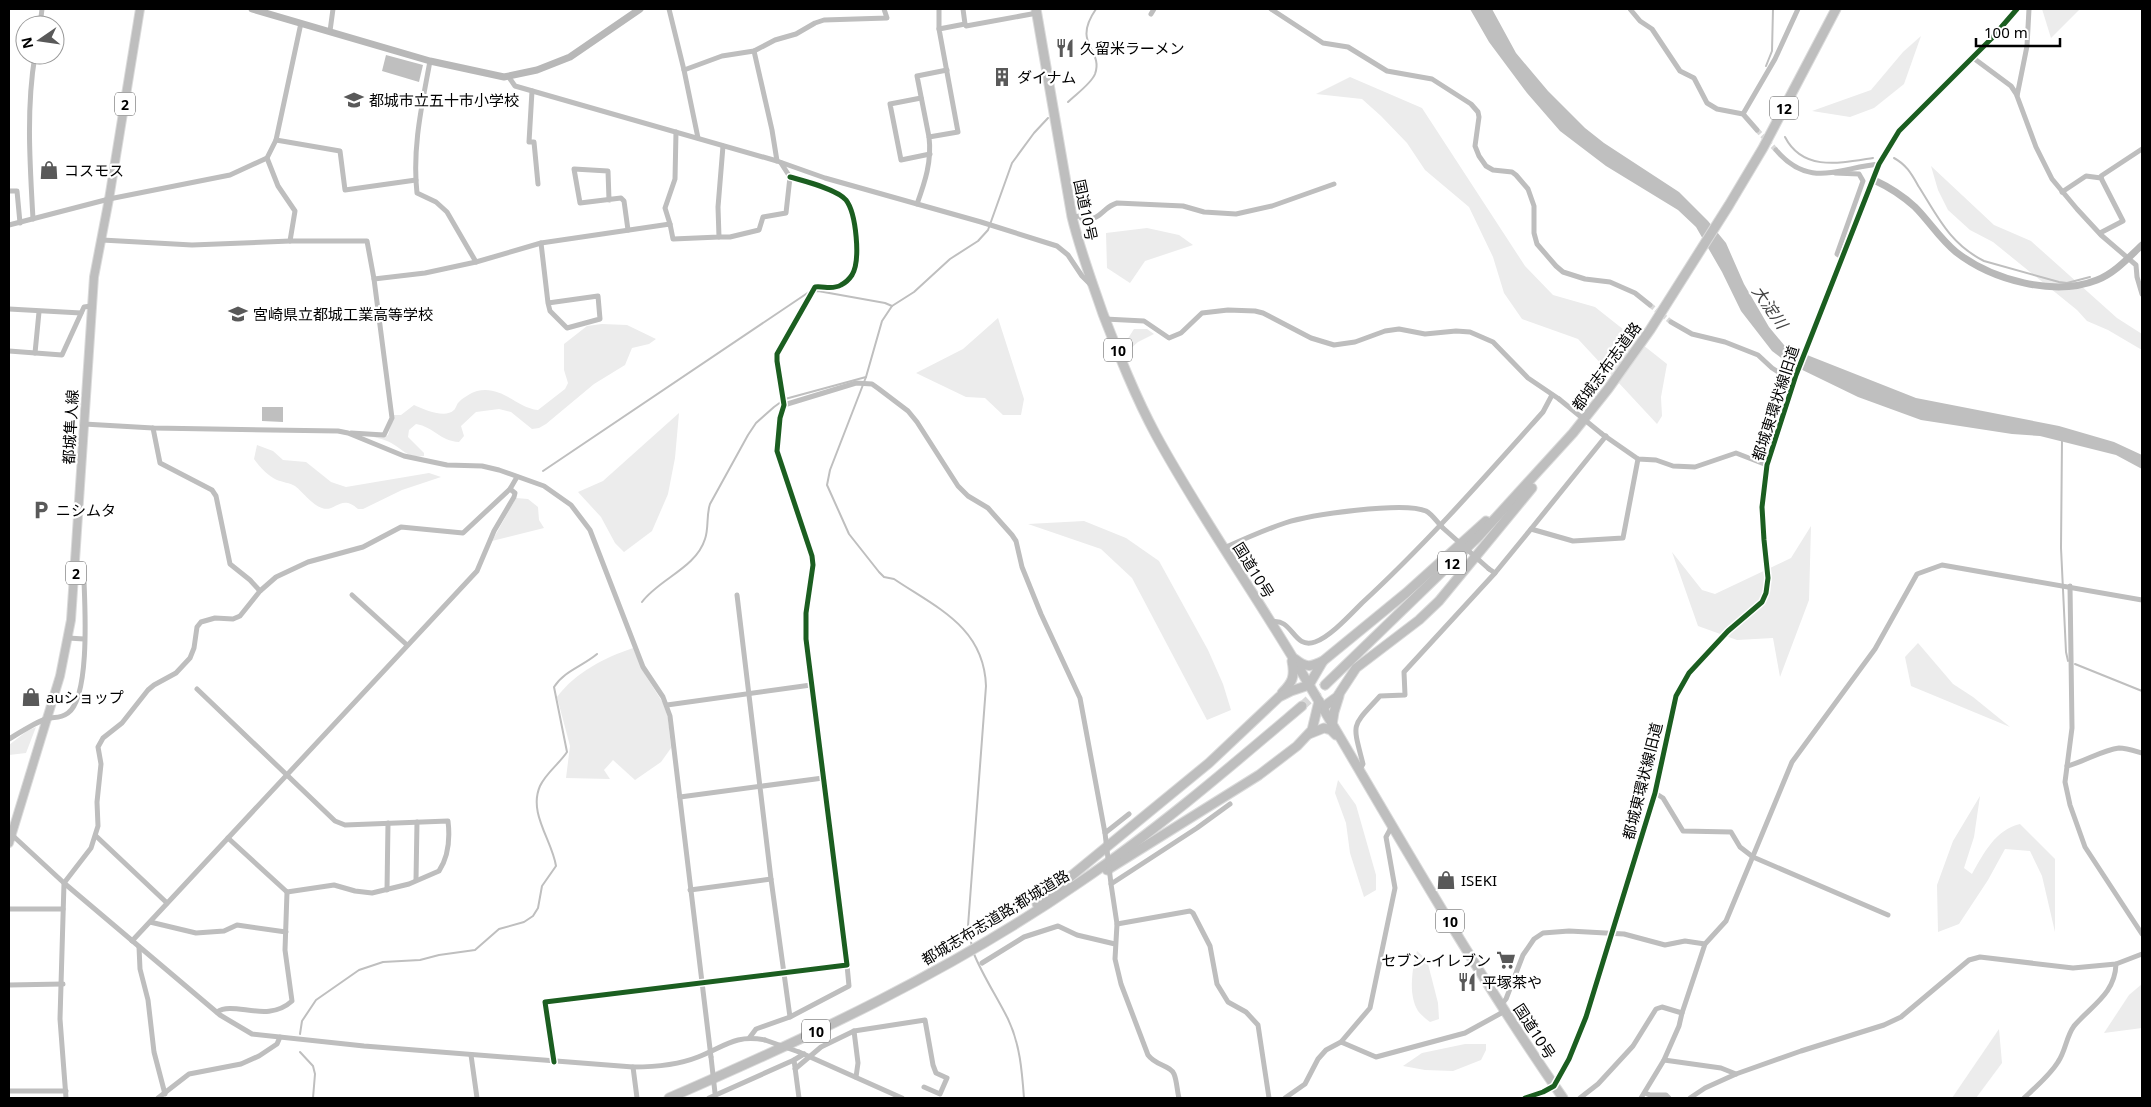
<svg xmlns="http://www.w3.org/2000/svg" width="2151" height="1107" viewBox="0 0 2151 1107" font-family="'Noto Sans','Noto Sans JP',sans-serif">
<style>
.green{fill:#ececec}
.water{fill:#bfbfbf}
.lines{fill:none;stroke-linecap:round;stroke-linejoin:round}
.stream{stroke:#bfbfbf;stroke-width:2}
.street-tunnel{stroke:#d9d9d9;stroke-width:5;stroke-dasharray:5 2.5;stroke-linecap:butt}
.highway-tunnel{stroke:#d9d9d9;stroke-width:9;stroke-dasharray:9 4.5;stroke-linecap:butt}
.primary-casing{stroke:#dbdbdb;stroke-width:10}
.highway-casing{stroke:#dbdbdb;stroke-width:11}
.street{stroke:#bebebe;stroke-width:5}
.secondary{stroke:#b8b8b8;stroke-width:7}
.primary{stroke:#bebebe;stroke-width:8}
.highway{stroke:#bebebe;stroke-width:9}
.street-bridge{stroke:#bebebe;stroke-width:5}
.cycleway-casing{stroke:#fff;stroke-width:8}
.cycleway{stroke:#1b5e20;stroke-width:5}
.labels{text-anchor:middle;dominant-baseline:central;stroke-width:4.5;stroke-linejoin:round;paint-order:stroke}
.shield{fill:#fff;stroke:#4c4c4c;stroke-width:1}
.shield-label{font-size:14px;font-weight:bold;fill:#000}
.poi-label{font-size:15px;fill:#000;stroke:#fff;text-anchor:start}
.street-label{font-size:15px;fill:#000;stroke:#fff}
.water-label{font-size:16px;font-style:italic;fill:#444;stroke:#fff}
</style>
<rect width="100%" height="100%" fill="#fff"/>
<g class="green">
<path d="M2042,9H2080L2051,38Z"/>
<path d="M1921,36L1904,84L1874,108L1850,117L1812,111L1871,90L1903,52Z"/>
<path d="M1350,77L1422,108L1525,266L1553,295L1595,307L1667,364L1661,397L1662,416L1657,424L1578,339L1522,319L1504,293L1493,257L1469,207L1425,170L1407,143L1381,116L1362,99L1316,94Z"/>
<path d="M1931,166L1994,225L2031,241L2117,318L2142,334V350L2108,330L2087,321L2077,310L1993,242L1970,230L1948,210L1938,190Z"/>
<path d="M1147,228L1179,235L1193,245L1145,261L1130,283L1107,268L1106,233Z"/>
<path d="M998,318L1024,399L1021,415H1003L985,398L966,397L916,373L963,349Z"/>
<path d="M602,324L627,325L656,339L649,344L632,348L625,365L594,384L546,424L539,428L532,429L511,412L499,409L476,412L461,426L464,436L459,442C440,441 434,427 416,424L409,430L408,437L424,453V456C406,459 402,447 387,441C380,438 371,437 363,434L385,437L388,435L394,415H401L414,405C423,409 445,419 454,410C455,410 457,404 458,403C461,399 472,392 477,391C502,385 517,408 538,410L565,389L568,383L564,370V344L587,326Z"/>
<path d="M1134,329H1147L1154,334L1138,342L1128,351L1125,343Z"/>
<path d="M679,413L675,458L668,494L652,531L624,552L615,543L601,517L578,492L603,481Z"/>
<path d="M257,445L273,451L283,460L306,462L331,482L346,487L429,473L441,477L402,490L363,509H358C341,493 335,513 322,508C312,505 304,493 295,486C290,483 282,482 277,480C268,476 259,466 254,459Z"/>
<path d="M516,498L528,499L538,507L539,520L544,528L492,541Z"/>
<path d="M1084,521L1126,538L1159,561L1208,650L1223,684L1231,710L1207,720L1132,578L1101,549L1028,524Z"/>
<path d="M1811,526L1809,600L1780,677L1773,638L1737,640L1698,626L1672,552L1702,590L1715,594L1791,558Z"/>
<path d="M1918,643L1953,684L1973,697L2010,727L1911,686L1905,657Z"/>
<path d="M633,648L646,676L663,703L668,718L671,748L661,762L635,780L613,760L604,770L610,779L566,778L570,746L557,697C576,672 604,658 633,648Z"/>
<path d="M36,727L26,753L9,755V745L27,731Z"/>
<path d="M1338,780L1356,805L1376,875V890L1364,897L1350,853L1346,823L1335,793Z"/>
<path d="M1980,796L1974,837L1964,868L1972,874C1984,853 1995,830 2020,824L2055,859V932L2042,876L2030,851L2005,849L1988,880L1959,924L1938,932L1937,885L1953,841Z"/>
<path d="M1417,951L1427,960L1438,1003L1439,1019L1430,1022C1426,1019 1421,1015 1418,1011C1408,995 1412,969 1417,951Z"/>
<path d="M2142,984V1028L2104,1033L2129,995Z"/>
<path d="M1999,1029L2002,1063L1976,1098H1952Z"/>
<path d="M1465,1044H1486V1050L1481,1060L1453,1071L1425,1070L1403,1066L1422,1053Z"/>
</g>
<g class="water">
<path d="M1470,9H1492L1516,53L1548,91L1585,128L1604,143L1679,192L1708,221L1726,243L1744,284L1769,327L1784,345L1796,354L1802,353L1916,398L2059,426L2114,442L2142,455V469L2116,455L2040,436L2012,434L1921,420L1858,397L1788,363L1772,351L1741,311L1722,272L1696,227L1678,210L1606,166L1560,131L1527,93L1489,42Z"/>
<path d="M386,55L423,65L419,82L382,71Z"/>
<path d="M262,407H283V422L262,421Z"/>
</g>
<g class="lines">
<g class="stream">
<path d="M1766,66L1772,51L1773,9"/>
<path d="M1068,102C1076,94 1091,84 1095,74C1104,49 1071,45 1096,9"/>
<path d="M1785,137C1803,172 1841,163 1873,158"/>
<path d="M1894,158C1907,165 1912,175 1919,187C1938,217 1950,244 1984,261L2059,282L2067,283L2090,277"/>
<path d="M2062,439L2061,548L2066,652L2068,661"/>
<path d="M543,471L809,292L818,291L885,303L892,306"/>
<path d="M642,602C659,579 696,568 705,539C709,528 706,516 710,504L748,435L756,423L774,407L785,399L866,377"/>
<path d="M2075,664L2142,691"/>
<path d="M972,947L968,926L986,686C984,627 937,608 894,579L884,577L879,572L849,534L827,485L830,470L866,377L882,321L892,306L914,292L950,259L978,241L988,230L1012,163L1034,133L1048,118"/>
<path d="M974,954C983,976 997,997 1008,1019C1020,1044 1022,1071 1024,1098"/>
<path d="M300,1034L302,1021L316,1000L359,970L383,962L420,960L439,955L475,950L499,929L524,922L533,916L538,908L542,886L556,866C552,840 528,813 540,786C546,773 559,764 567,752L554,687C564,671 583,666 597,654"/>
<path d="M300,1052L313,1066L315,1074L313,1098"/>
</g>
<g class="street-tunnel">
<path d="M1757,130L1776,150"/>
<path d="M1650,305L1671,322"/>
</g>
<path class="highway-tunnel" d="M1302,706L1325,685"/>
<g class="primary-casing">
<path id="primary" d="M9,843L60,676L71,620L94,277L109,199L140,9"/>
</g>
<g class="highway-casing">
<g id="highway">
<path d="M1036,9L1072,217C1080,250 1092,282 1103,314C1119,355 1135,396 1156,435C1201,518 1257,596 1305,678C1389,819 1469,963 1563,1098"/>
<path d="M1295,659C1306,668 1311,667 1323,661L1406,593L1486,521"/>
<path d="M1325,685L1479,536L1573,433L1608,389L1650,330L1729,205L1763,148L1836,9"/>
<path d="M1282,693C1293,682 1295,676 1292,661"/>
<path d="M1322,708L1337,697L1356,668L1419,620L1439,601L1532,488"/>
<path d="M1332,725L1334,712L1339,696"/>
<path d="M1309,734L1324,728L1331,730L1336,735"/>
<path d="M1107,870L1259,775L1297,746L1312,730L1319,701"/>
<path d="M1037,904L1209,763L1279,697L1291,691L1309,685L1323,661"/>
<path d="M669,1098C810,1037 953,970 1080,882C1158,829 1230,767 1302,706"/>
</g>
</g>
<g class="street">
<path d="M669,9L684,70L698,138"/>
<path d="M939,9V29"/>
<path d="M1271,9L1323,43L1348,47L1387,71L1432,79L1471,104L1478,112L1479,117L1475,146L1479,156L1486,166L1493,170L1512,172L1516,175L1528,189L1534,206V233L1537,244L1556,266L1563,272L1585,279L1610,282L1635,293L1650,305"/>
<path d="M1630,9L1640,21L1652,29L1680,71L1694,78L1707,103L1717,109L1743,114L1757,130"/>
<path d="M2029,9L2027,46L2017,96L2036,147L2052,179L2077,209L2101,235L2136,265L2137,277L2142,294"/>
<path d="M1151,14L1154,9"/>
<path d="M965,24L966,26L1037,13"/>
<path d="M40,25L42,9"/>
<path d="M330,31L333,9"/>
<path d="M754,51L772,130L777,161"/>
<path d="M1972,57L2011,86L2017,95"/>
<path d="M430,61C422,105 412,148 417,193L436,202L447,212L476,262"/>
<path d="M684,70L722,56L754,51L775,40L796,34L815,23L824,20L887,18L884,9"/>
<path d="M508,76L515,86L777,161L825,178L981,222L1057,246L1068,255L1082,276L1091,285"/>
<path d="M532,91L529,142H534L538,184"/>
<path d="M921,98L890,104L901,160L930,154"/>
<path d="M1743,114L1775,59L1798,9"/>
<path d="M929,137L917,76L947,70"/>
<path d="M276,140L340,151L345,190L416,180"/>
<path d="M1776,150C1809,189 1838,168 1879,164"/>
<path d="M267,158L278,186L295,211L290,241"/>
<path d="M1835,173L1859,174L1863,181L1837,254L1842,257"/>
<path d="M9,191H17L20,223"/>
<path d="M2062,192L2086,176L2101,178"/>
<path d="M609,200L608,171L574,169L580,203L621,198L624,201L628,230"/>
<path d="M917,204C925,182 932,161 929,137L958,132L939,29L965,24L963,9"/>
<path d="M1072,217L1080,216L1082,219C1102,221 1101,208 1117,203L1183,206L1204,212L1236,214L1272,206L1334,184"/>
<path d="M33,219C30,165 26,109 35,55"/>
<path d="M670,224L665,208L675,179L676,132"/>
<path d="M9,225L109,199L230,175L267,158L276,140L301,23"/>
<path d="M2100,233L2123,221L2102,180L2101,176L2142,149"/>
<path d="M719,237H730L759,230L763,217L786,213L790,177L781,163"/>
<path d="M102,240L192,245L290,241H367L374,279L392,418L384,435L351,433"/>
<path d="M541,243L548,303L550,311L567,328L600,319L598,296L548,303"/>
<path d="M374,279L425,273L476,262L541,243L670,224L673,239L719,237L718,207L723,146"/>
<path d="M9,309L81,313"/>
<path d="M1105,319L1144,321L1169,338L1181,333L1202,313L1228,310L1255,311L1263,313L1311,338L1334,345L1355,342L1385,331L1399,329L1425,334L1456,331L1470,332L1493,342L1528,378L1559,399"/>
<path d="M1671,322L1692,334L1725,342L1758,355L1772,368L1794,382"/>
<path d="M9,351L62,355L84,307L91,306"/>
<path d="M35,353L39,312"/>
<path d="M784,405L856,383L872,384L879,389L908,411L917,422L958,486L968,496L988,508L1012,535L1016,541L1022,567L1041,614L1080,698L1105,833L1129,814"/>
<path d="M84,424L153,428L338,431L348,433L404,456L447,465L482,466L499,470L544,486L571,505L590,530L643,667L663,697L670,716L711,1057"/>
<path d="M153,428L160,463L212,490L216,496L230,564L250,580L260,591"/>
<path d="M1602,434L1638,459L1656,460L1673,466L1695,467L1736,453L1767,465"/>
<path d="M1531,529L1606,436"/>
<path d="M1224,548C1244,539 1264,530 1285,523C1309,515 1404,501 1426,511C1432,514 1437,522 1442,527"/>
<path d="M1489,569L1495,573L1531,529L1573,541L1623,538L1638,459"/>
<path d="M2070,586L2072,728L2065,782L2070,805L2085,847L2142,934"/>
<path d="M352,595L407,645"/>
<path d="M737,595L771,879L790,1017"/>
<path d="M1271,622C1293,617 1293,650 1315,642C1330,637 1350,615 1362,603C1426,544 1484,478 1543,412L1552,395"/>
<path d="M68,638L84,639"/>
<path d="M197,689L335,821L345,825L448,821C450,838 449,856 439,871L409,884L372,893L355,891L334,885L287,892L228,838"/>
<path d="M667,705L811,685"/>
<path d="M9,739C19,733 36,722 46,719C55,716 58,720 68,713C90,697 85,608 84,581L75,575"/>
<path d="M2067,766C2084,762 2102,750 2119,748C2126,748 2135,751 2142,753"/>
<path d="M1359,771L1363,764C1352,721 1351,728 1380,696L1405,695L1404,672L1495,573"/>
<path d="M1655,793L1663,798L1683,831L1731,832L1740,847L1753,857L1888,915"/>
<path d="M680,797L823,778"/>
<path d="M11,834L64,883L220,1015L252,1034L364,1046L633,1067C655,1067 678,1065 698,1057C724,1047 735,1034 765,1040"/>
<path d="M96,836L167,903"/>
<path d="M416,880L417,822"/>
<path d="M387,890L388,823"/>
<path d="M690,890L771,879"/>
<path d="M9,909H63"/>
<path d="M150,922L196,933L224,931L237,925L286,932"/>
<path d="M1117,924L1190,911L1193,913L1210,946L1217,984L1228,1002L1246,1012L1258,1025L1269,1098"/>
<path d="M132,941L477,571L494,531L514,497L515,493L510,489"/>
<path d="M139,947L140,969L148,1000L154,1052L165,1094"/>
<path d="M982,963L1024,937L1058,926L1077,935L1115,944"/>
<path d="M9,985L63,984"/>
<path d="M1501,1005L1506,999L1523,955L1534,939L1543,933L1569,931L1624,934L1665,945L1685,941L1705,944"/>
<path d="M217,1012C234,1000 267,1024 292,1001L285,950L287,892"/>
<path d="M854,1031L858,1063L856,1077"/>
<path d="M750,1037L756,1029L790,1017L849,986L847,965"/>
<path d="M1341,1042L1370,1008L1395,888L1386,837L1392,826"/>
<path d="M799,1052L902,1098"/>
<path d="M471,1055L477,1098"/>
<path d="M1664,1060L1721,1068L1736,1074"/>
<path d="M554,1062L545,1002L847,965L806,639V613L813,565L812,556L777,451L780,418L784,405L777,361V354L815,287C824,286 833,290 841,285C845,283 850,278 852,275C861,260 856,213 846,200C837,189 804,181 790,177"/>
<path d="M633,1067L637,1098"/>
<path d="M795,1069L821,1047L854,1031L925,1020L933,1065L936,1073L947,1078L940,1094L924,1087"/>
<path d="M9,1091H66"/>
<path d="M1645,1093L1650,1095H1666L1669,1098"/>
<path d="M66,1098L60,1019L64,883L91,848L98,826L97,802L101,764L98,747L103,738L122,723L148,690L154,685L176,673L190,658L194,648L197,627L201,622L215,618L233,619L240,616L260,591L276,577L308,562L363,547L401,527L463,533L510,489L517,477"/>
<path d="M158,1098L189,1074L241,1064L259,1056L277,1044L280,1037"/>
<path d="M709,1098L794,1060"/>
<path d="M799,1098L794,1060L804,1054"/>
<path d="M1179,1098C1177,1091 1177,1081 1174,1074C1170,1065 1156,1066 1148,1055L1121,984L1115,959L1117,924L1111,884L1197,828L1230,804"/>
<path d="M1285,1098L1305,1084L1318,1059L1326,1050L1341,1042L1376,1057L1465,1033L1505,1011"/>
<path d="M1525,1098L1543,1092L1554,1086L1569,1059L1586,1017L1655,793L1676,696L1689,673L1728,631L1762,602L1766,593L1768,578L1764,540L1762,507L1767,465L1796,375L1879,164L1899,131L1991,39L2017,9"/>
<path d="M1580,1098L1598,1084L1633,1046L1656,1009L1662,1007L1682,1013"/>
<path d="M1641,1098L1664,1060L1679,1026L1682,1013L1705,944L1726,921L1792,762L1875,649L1917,574L1942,565L2142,600"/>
<path d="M1690,1098L1705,1088L1736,1074L1801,1051L1884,1025L1901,1017L1969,960L1980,957L2073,968L2116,964L2142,954"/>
<path d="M2024,1098C2036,1087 2050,1075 2058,1062C2066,1050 2066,1037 2074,1026C2092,1005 2115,994 2116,964"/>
</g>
<g class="secondary">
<path d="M252,9L430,61L504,77L537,70L570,57L640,9"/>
<path d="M1874,180C1889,187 1902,195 1915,207C1929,221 1940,239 1956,252C1992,280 2054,297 2097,280C2115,273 2129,257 2142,245"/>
</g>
<use href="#primary" class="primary"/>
<use href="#highway" class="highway"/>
<g class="street-bridge">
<path d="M1559,399L1602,434"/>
<path d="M1443,528L1489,569"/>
<path d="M1105,833L1111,884"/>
<path d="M765,1040L799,1052"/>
<path d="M711,1057L715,1093"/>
</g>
<g class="cycleway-casing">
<g id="cycleway">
<path d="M554,1062L545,1002L847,965L806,639V613L813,565L812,556L777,451L780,418L784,405L777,361V354L815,287C824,286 833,290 841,285C845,283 850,278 852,275C861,260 856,213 846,200C837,189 804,181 790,177"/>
<path d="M1525,1098L1543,1092L1554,1086L1569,1059L1586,1017L1655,793L1676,696L1689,673L1728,631L1762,602L1766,593L1768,578L1764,540L1762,507L1767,465L1796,375L1879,164L1899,131L1991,39L2017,9"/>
</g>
</g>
<use href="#cycleway" class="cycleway"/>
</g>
<defs>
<g id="restaurant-bare" transform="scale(1.5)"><path d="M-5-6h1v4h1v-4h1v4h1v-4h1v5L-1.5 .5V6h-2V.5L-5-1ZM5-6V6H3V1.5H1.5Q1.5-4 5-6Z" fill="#595959" stroke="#fff" stroke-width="2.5" paint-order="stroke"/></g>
<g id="building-bare" transform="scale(1.5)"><path d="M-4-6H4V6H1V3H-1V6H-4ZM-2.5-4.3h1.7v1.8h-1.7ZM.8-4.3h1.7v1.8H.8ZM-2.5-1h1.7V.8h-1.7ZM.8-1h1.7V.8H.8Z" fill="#595959" stroke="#fff" stroke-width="2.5" paint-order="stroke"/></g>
<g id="school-bare" transform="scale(1.5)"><path d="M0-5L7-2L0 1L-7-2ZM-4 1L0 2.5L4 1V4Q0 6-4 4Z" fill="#595959" stroke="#fff" stroke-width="2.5" paint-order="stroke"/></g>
<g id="shop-bare" transform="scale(1.5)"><path d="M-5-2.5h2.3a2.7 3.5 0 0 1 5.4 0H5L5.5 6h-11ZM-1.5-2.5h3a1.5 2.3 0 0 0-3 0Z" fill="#595959" stroke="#fff" stroke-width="2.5" paint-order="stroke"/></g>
<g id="parking-bare" transform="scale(1.5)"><path d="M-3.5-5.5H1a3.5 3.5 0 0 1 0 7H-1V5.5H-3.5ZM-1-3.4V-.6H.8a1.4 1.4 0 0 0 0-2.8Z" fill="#595959" stroke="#fff" stroke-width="2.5" paint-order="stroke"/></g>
<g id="supermarket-bare" transform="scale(1.5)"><path d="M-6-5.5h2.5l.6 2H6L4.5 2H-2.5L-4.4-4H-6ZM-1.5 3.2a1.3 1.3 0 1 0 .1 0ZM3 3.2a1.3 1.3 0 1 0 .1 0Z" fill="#595959" stroke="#fff" stroke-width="2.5" paint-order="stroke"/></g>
</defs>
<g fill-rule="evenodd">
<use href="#restaurant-bare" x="1065" y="48"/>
<use href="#building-bare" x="1002" y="77"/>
<use href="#school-bare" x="354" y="100"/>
<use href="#shop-bare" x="49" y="170"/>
<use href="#school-bare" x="238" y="314"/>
<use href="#parking-bare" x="41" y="510"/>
<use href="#shop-bare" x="31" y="697"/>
<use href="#shop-bare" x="1446" y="880"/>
<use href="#supermarket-bare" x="1506" y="960"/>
<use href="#restaurant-bare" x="1467" y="982"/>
</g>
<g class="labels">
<g class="shield">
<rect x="115" y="92.5" width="20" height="23" rx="4"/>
<rect x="1770" y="96.5" width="28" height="23" rx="4"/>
<rect x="1104" y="338.5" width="28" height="23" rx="4"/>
<rect x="1438" y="551.5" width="28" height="23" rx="4"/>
<rect x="66" y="561.5" width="20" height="23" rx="4"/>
<rect x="1436" y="909.5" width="28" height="23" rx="4"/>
<rect x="802" y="1019.5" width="28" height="23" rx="4"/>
</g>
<g class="shield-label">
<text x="125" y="104">2</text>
<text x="1784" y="108">12</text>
<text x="1118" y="350">10</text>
<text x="1452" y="563">12</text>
<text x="76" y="573">2</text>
<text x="1450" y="921">10</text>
<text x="816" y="1031">10</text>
</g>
<g class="poi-label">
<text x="1080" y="48">久留米ラーメン</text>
<text x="1017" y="77">ダイナム</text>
<text x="369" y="100">都城市立五十市小学校</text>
<text x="64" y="170">コスモス</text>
<text x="253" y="314">宮崎県立都城工業高等学校</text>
<text x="56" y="510">ニシムタ</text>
<text x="46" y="697">auショップ</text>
<text x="1461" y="880">ISEKI</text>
<text x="1491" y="960" text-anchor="end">セブン-イレブン</text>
<text x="1482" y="982">平塚茶や</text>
</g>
<g class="street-label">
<text transform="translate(1086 210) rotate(78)">国道10号</text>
<text transform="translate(1606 366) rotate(-54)">都城志布志道路</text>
<text transform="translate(1775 403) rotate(-72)">都城東環状線旧道</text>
<text transform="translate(70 427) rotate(-87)">都城隼人線</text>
<text transform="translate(1254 570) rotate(58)">国道10号</text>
<text transform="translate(1642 781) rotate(-76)">都城東環状線旧道</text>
<text transform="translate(995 917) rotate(-31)">都城志布志道路;都城道路</text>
<text transform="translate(1535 1031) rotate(57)">国道10号</text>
</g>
<g class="water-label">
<text transform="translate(1770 307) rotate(55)">大淀川</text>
</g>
</g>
<rect width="2151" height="1107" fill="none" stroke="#000000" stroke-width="20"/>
<g transform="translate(40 40) rotate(257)"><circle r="24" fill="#ffffff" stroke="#999999"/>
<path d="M0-4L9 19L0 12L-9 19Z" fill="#595959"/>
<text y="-8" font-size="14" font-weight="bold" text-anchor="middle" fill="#000000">N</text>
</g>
<path d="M1976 38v8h84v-8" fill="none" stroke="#000000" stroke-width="2.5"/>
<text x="1984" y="38" font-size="15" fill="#000000" stroke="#ffffff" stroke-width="4" paint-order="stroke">100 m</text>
</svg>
